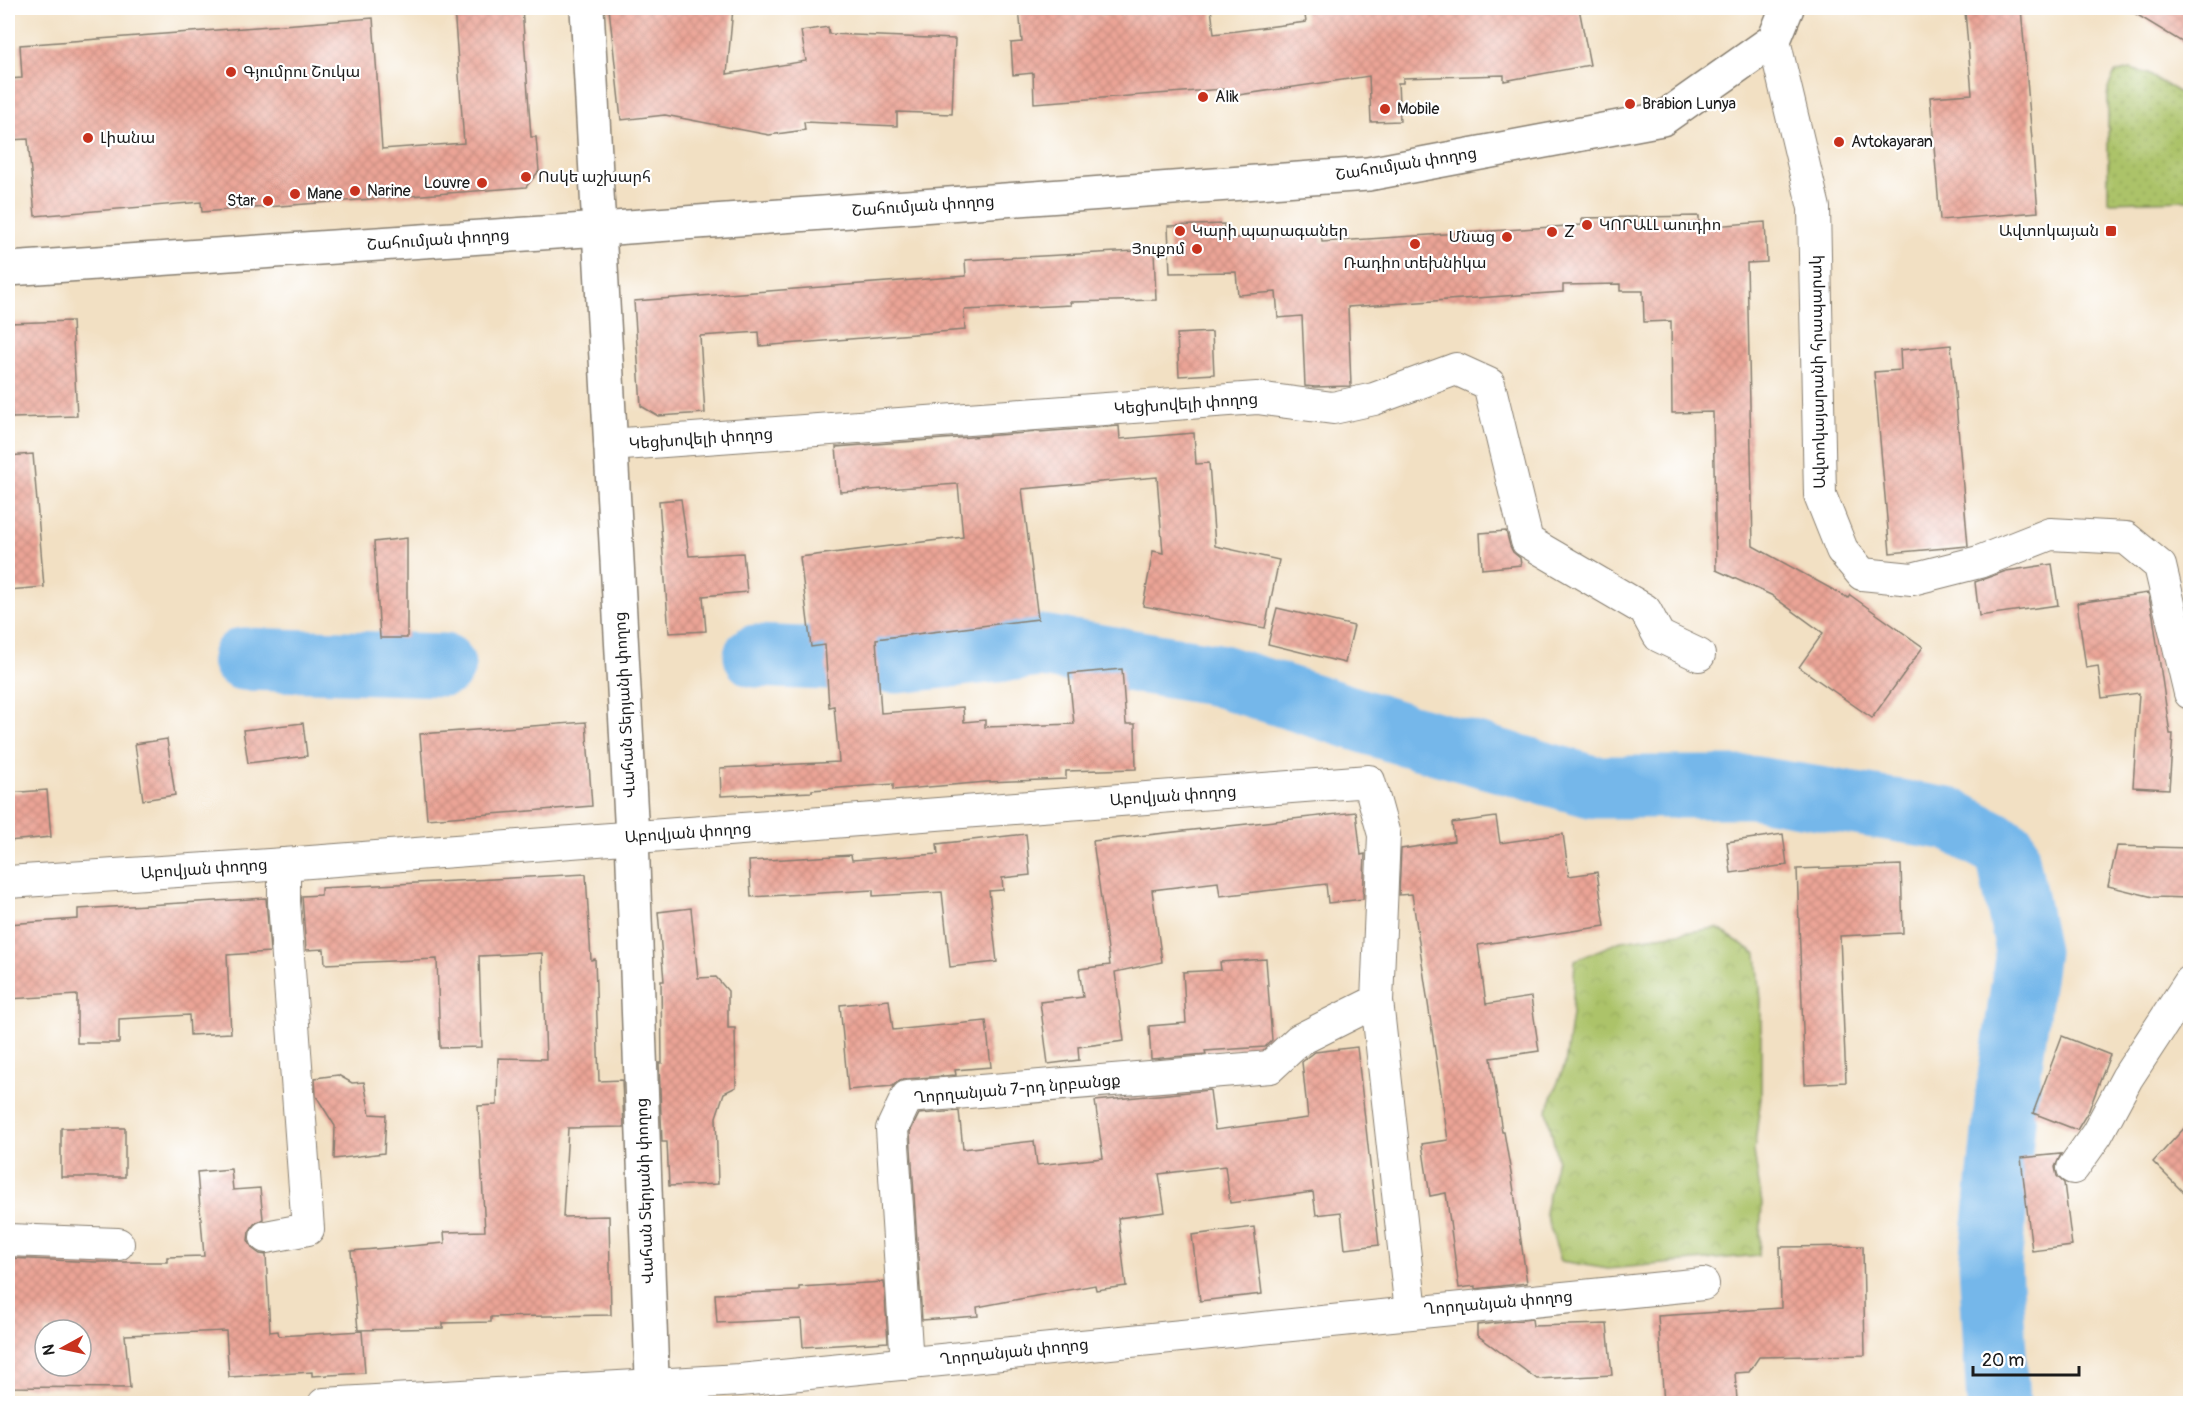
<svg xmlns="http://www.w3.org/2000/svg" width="2198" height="1411" viewBox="0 0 2198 1411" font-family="Pangolin,'Noto Sans Armenian',sans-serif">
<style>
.grass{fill:url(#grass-dots);stroke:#647042;stroke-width:1.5}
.park{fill:url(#park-crowns);stroke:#647042;stroke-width:1.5}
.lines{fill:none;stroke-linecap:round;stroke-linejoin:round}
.river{stroke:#75b7ea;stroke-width:63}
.building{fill:url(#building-cross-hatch);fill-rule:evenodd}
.minor-casing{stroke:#877e70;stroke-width:34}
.tertiary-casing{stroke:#877e70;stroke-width:36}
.minor{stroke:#fff;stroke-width:32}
.tertiary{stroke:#fff;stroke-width:33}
.poi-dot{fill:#c8321e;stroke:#fff;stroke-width:2}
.labels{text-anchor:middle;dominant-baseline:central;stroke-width:4.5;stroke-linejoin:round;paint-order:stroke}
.poi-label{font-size:16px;fill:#1c1c1c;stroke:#fff;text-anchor:start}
.street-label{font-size:16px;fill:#1c1c1c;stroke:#fff}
</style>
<defs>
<pattern id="grass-dots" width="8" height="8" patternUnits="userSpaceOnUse" patternTransform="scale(1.5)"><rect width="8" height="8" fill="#acc369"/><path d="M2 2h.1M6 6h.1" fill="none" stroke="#93a75a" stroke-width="1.8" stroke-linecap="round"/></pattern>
<pattern id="park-crowns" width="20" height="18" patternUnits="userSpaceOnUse" patternTransform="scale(1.5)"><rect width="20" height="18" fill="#acc369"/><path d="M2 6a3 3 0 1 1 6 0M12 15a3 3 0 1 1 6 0" fill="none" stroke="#93a75a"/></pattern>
<pattern id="building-cross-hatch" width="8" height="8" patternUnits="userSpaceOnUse" patternTransform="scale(1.5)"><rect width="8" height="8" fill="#eba496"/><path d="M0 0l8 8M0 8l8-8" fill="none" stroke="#c98d81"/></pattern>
</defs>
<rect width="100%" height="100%" fill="#fff"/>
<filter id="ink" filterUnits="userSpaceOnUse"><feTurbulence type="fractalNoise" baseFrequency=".0167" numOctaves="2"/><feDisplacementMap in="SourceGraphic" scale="12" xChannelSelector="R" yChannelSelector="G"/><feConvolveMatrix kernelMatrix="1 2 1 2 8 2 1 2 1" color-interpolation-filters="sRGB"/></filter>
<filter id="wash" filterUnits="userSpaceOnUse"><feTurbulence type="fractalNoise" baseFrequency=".008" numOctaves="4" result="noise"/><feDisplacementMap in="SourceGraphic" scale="24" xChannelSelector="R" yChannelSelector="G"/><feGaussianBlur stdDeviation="1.35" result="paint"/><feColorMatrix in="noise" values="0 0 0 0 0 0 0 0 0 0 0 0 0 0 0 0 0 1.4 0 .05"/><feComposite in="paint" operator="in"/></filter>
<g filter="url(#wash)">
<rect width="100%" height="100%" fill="#f2e0c3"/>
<path class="grass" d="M2130,69L2148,74L2190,99V200L2108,202V88L2115,73Z"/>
<path class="park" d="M1717,928L1757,954L1761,1000V1097L1754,1151L1762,1204L1759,1255L1608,1269L1561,1261L1545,1212L1557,1159L1547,1110L1565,1064L1572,1014L1575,960L1621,941Z"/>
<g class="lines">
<g class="river">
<path d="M755,656L898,662L1042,646L1218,675L1400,733L1594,787H1751L1949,819L2006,849L2027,951L2007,1092L1990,1265L1998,1404"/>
<path d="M243,659L444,665"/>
</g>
</g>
<g id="blocks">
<g class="building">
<path d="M454,8H522L531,137H536L539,171L526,187L202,212L201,202L35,216L28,139L8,140V79L22,78L20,45L373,18L382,149L464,143Z"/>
<path d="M609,8H733L727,74L806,61L801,31L828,27L829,34L955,39L952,114L897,112V126L804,122L805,130L769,135L665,115L621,120Z"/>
<path d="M1019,8H1100L1101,15L1181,10L1180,8H1211L1214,34L1306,22L1304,8H1579L1590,65L1504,81V75L1403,78V83H1398L1400,121L1371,122L1369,76L1225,97L1224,89L1034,103L1033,73L1013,75L1011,43L1022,42Z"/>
<path d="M2021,8L2038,212L1940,220L1930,97L1972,94L1965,11Z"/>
<path d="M2126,8H2190V47Z"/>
<path d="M1699,216V227L1765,222L1767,262L1747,263L1753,546L1848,598L1850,595L1923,647L1872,718L1799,667L1823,633L1771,595L1716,570L1713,412L1672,413L1671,321L1644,322L1643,291H1620V284L1563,285V292L1348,307L1351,386L1315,387L1305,386L1302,316L1278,318L1276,292L1238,295L1236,272L1170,273L1168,226L1224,224V239L1321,232L1322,242L1582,225V218Z"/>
<path d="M1154,250L1156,300L1070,302L1071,305L964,310L965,330L760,346L759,332L700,336L705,413L658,416L641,406L634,301L966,276L965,260Z"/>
<path d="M72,321L77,416L12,418L9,359L8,360V323Z"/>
<path d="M1212,332L1214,374L1179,376L1177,334Z"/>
<path d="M1951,345L1968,546L1890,553L1874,372L1901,370L1900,350Z"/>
<path d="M1119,426L1120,439L1194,433L1196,464L1209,463L1215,546L1279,560L1265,628L1143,606L1153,551L1163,553L1157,477L1022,489L1038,619L876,639L881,713L963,707L964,722L985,720V727L1074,724L1069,674L1122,669L1126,724H1135L1136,769L1066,771V779L987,782L893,790V784L812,790V792L721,796L720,768L839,762L834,706L829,707L825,645L811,647L800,557L963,537L958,484L840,492L836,447Z"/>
<path d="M33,454L44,587L8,590V456Z"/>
<path d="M681,499L689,556L743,553L747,592L703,596L706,631L669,633L659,501Z"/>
<path d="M1506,531L1510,546L1513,552L1520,558L1521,565L1482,569L1480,533Z"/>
<path d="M407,538V638H380L374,542Z"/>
<path d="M2052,564L2058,605L1979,616L1975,582L2006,571Z"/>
<path d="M2148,593L2153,616L2170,734H2173L2169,789L2133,787L2139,693L2102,698L2098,666L2086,668L2077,603Z"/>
<path d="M1277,608L1354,626L1345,663L1268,644Z"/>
<path d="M586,722L592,806L427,819L420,734Z"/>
<path d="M303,723L307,756L248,763L243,730Z"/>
<path d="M167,739L175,795L143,800L135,744Z"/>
<path d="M47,790L51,837L8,841V793Z"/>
<path d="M1356,812L1361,855L1365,854L1363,899L1328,903L1326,884L1220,896L1218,882L1152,890L1162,962L1115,972L1124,1041L1078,1047L1079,1060L1048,1064L1040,1002L1083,997L1079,969L1110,965L1093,841Z"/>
<path d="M1496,817L1500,843L1563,834L1569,876L1597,872L1605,926L1478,945L1486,1004L1531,997L1539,1051L1491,1058L1502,1132H1504L1513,1185L1527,1283L1475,1289V1286L1459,1288L1446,1193L1430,1196L1422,1144L1448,1140L1412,894L1399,895L1401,849L1454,841L1452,823Z"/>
<path d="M1026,834L1030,875L1002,878L1003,890L989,891L997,962L950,967L942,892L873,896V890L751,897L749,861L851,855L852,860L938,854L937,844Z"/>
<path d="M1783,834L1787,865L1731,873L1727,842Z"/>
<path d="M2117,846L2190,848V898L2153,897L2108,886Z"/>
<path d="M1901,865L1903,933L1840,936L1846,1082L1805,1084L1797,869Z"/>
<path d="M586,874L591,960L595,959L599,1081L622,1080L624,1127L568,1128L563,1217L609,1216L611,1315L491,1317V1322L443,1323V1328L358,1330L351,1251L445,1243L444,1232L485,1231L478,1106L497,1105L498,1058L546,1059L542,953L479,956L482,1047L440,1048L437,959L325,964L324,949L306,950L302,896L321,895V888Z"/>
<path d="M266,898L270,952L227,955L231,1033L190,1035L189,1015L119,1019V1043H77V995L8,999V924L78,919V909Z"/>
<path d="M691,908L698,978L716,977L728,991V1028H735L736,1087L724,1093L716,1117L718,1184L669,1186L667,1142H662L659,1063H662L661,981H664L658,912Z"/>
<path d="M1266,959L1272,1040L1265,1047L1205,1051L1206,1054L1151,1059L1149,1026L1186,1023L1183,972L1221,970L1220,962Z"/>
<path d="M889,1000L893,1030L986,1021L991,1067L955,1070L956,1075L906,1079L897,1082L893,1086L848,1090L840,1005Z"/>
<path d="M2062,1036L2110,1055L2089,1110L2077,1130L2033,1113Z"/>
<path d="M1357,1047L1379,1245L1345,1249L1341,1212L1316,1215L1313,1192L1230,1203L1225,1166L1159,1174L1165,1212L1118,1218L1126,1286L1096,1290L1095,1285L977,1307L978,1316L922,1320L910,1132L919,1114L959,1111L963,1149L1034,1141L1037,1165L1103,1158L1095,1101L1210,1090L1215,1130L1308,1118L1302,1062L1315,1052Z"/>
<path d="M338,1075L352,1083L364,1082L370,1114L386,1115L384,1153L334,1159L335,1126L316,1096L315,1078Z"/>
<path d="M2190,1122V1199L2153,1162Z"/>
<rect x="61" y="1128" width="64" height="49"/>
<path d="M2061,1154L2055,1167L2057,1176L2064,1183L2072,1246L2032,1251L2021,1158Z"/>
<path d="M231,1169L233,1190L260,1188L263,1219L254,1224L249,1232L248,1240L253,1249L260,1254L266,1255L270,1332L278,1331L279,1336L362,1331L365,1373L312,1376V1372L229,1377L226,1331L125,1335L130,1388L8,1387V1258L98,1262H167V1257L204,1256L197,1172ZM45,1330H81V1366H45Z"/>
<path d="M1254,1227L1262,1294L1200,1301L1192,1235Z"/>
<path d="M1863,1246L1865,1355L1759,1357L1749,1372L1735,1373L1737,1400L1664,1404L1658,1316L1781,1308L1780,1247Z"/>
<path d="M884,1282L888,1342L803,1347L801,1319L717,1323L715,1294L799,1291V1287Z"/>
<path d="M1532,1319L1533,1326L1607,1324L1612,1375L1537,1379L1477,1335V1325Z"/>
</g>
</g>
</g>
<g filter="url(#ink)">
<use href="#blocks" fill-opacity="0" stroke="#877e70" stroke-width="1.5"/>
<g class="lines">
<g class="minor-casing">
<g id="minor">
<path d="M1774,40L1814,208L1820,495L1842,550L1862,574L1912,579L1979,562L2050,534L2126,538L2160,566L2190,693"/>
<path d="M610,445L1257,398L1333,408L1374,399L1456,369L1489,384L1527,541L1645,610L1659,636L1699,655"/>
<path d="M8,882L284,864L1369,781L1384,835L1377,1001L1411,1312"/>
<path d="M2073,1168L2097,1134L2127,1078L2190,982"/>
<path d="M266,1237L308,1229L284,902V864"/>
<path d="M8,1240L118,1244"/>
<path d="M907,1364L892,1129L907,1097L1270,1067L1299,1040L1377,1001"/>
<path d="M324,1404L740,1380L1703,1284"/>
</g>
</g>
<g class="tertiary-casing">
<g id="tertiary">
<path d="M587,8L632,837L653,1404"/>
<path d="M8,269L600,229L1368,174L1662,119L1774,40L1787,8"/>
</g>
</g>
<use href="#minor" class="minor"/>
<use href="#tertiary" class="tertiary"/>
</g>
</g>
<g class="poi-dot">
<circle cx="231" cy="72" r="6"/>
<circle cx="1203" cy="97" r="6"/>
<circle cx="1630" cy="104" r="6"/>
<circle cx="1385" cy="109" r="6"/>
<circle cx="88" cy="138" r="6"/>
<circle cx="1839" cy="142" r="6"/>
<circle cx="526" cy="177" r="6"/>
<circle cx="482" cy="183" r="6"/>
<circle cx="355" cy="191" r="6"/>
<circle cx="295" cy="194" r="6"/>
<circle cx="268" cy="201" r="6"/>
<circle cx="1587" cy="225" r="6"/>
<circle cx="1180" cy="231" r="6"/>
<rect x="2105" y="225" width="12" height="12" rx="3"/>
<circle cx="1552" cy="232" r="6"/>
<circle cx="1507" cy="237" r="6"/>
<circle cx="1415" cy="244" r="6"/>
<circle cx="1197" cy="249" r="6"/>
</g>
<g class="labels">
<g class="poi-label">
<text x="243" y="72">Գյումրու Շուկա</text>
<text x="1215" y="97">Alik</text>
<text x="1642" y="104">Brabion Lunya</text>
<text x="1397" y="109">Mobile</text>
<text x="100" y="138">Լիանա</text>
<text x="1851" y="142">Avtokayaran</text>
<text x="538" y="177">Ոսկե աշխարհ</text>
<text x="470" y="183" text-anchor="end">Louvre</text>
<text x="367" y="191">Narine</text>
<text x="307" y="194">Mane</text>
<text x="256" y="201" text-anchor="end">Star</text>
<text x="1599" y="225">ԿՈՐԱԼԼ աուդիո</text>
<text x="1192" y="231">Կարի պարագաներ</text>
<text x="2099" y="231" text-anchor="end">Ավտոկայան</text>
<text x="1564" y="232">Z</text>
<text x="1495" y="237" text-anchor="end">Մնաց</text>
<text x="1185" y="249" text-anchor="end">Յուքոմ</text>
<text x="1415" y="263" text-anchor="middle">Ռադիո տեխնիկա</text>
</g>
<g class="street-label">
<text transform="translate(1406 164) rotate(-9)">Շահումյան փողոց</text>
<text transform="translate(923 206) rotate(-4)">Շահումյան փողոց</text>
<text transform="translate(438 240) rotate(-4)">Շահումյան փողոց</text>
<text transform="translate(1818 372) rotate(-91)">Ավտոկայարանի հրապարակ</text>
<text transform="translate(1186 404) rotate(-4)">Կեցխովելի փողոց</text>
<text transform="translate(701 439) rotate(-4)">Կեցխովելի փողոց</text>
<text transform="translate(625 705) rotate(-93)">Վահան Տերյանի փողոց</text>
<text transform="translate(1173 796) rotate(-4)">Աբովյան փողոց</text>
<text transform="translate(688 833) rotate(-4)">Աբովյան փողոց</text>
<text transform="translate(204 869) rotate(-4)">Աբովյան փողոց</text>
<text transform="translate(1017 1089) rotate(-5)">Ղորղանյան 7-րդ նրբանցք</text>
<text transform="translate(645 1191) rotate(-92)">Վահան Տերյանի փողոց</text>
<text transform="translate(1498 1303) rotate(-5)">Ղորղանյան փողոց</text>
<text transform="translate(1014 1352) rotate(-6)">Ղորղանյան փողոց</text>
</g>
</g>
<rect width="2198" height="1411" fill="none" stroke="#fff" stroke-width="30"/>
<g transform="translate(63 1348) rotate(262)"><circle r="28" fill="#ffffff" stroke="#a4a4a4" stroke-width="1.5"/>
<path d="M0-4.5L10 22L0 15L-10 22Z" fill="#c8321e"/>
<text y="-9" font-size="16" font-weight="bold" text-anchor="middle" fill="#1c1c1c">N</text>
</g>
<path d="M1973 1366v9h106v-9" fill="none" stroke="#1c1c1c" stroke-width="3"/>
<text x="1982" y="1366" font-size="18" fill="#1c1c1c" stroke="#ffffff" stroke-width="4.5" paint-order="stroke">20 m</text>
</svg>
